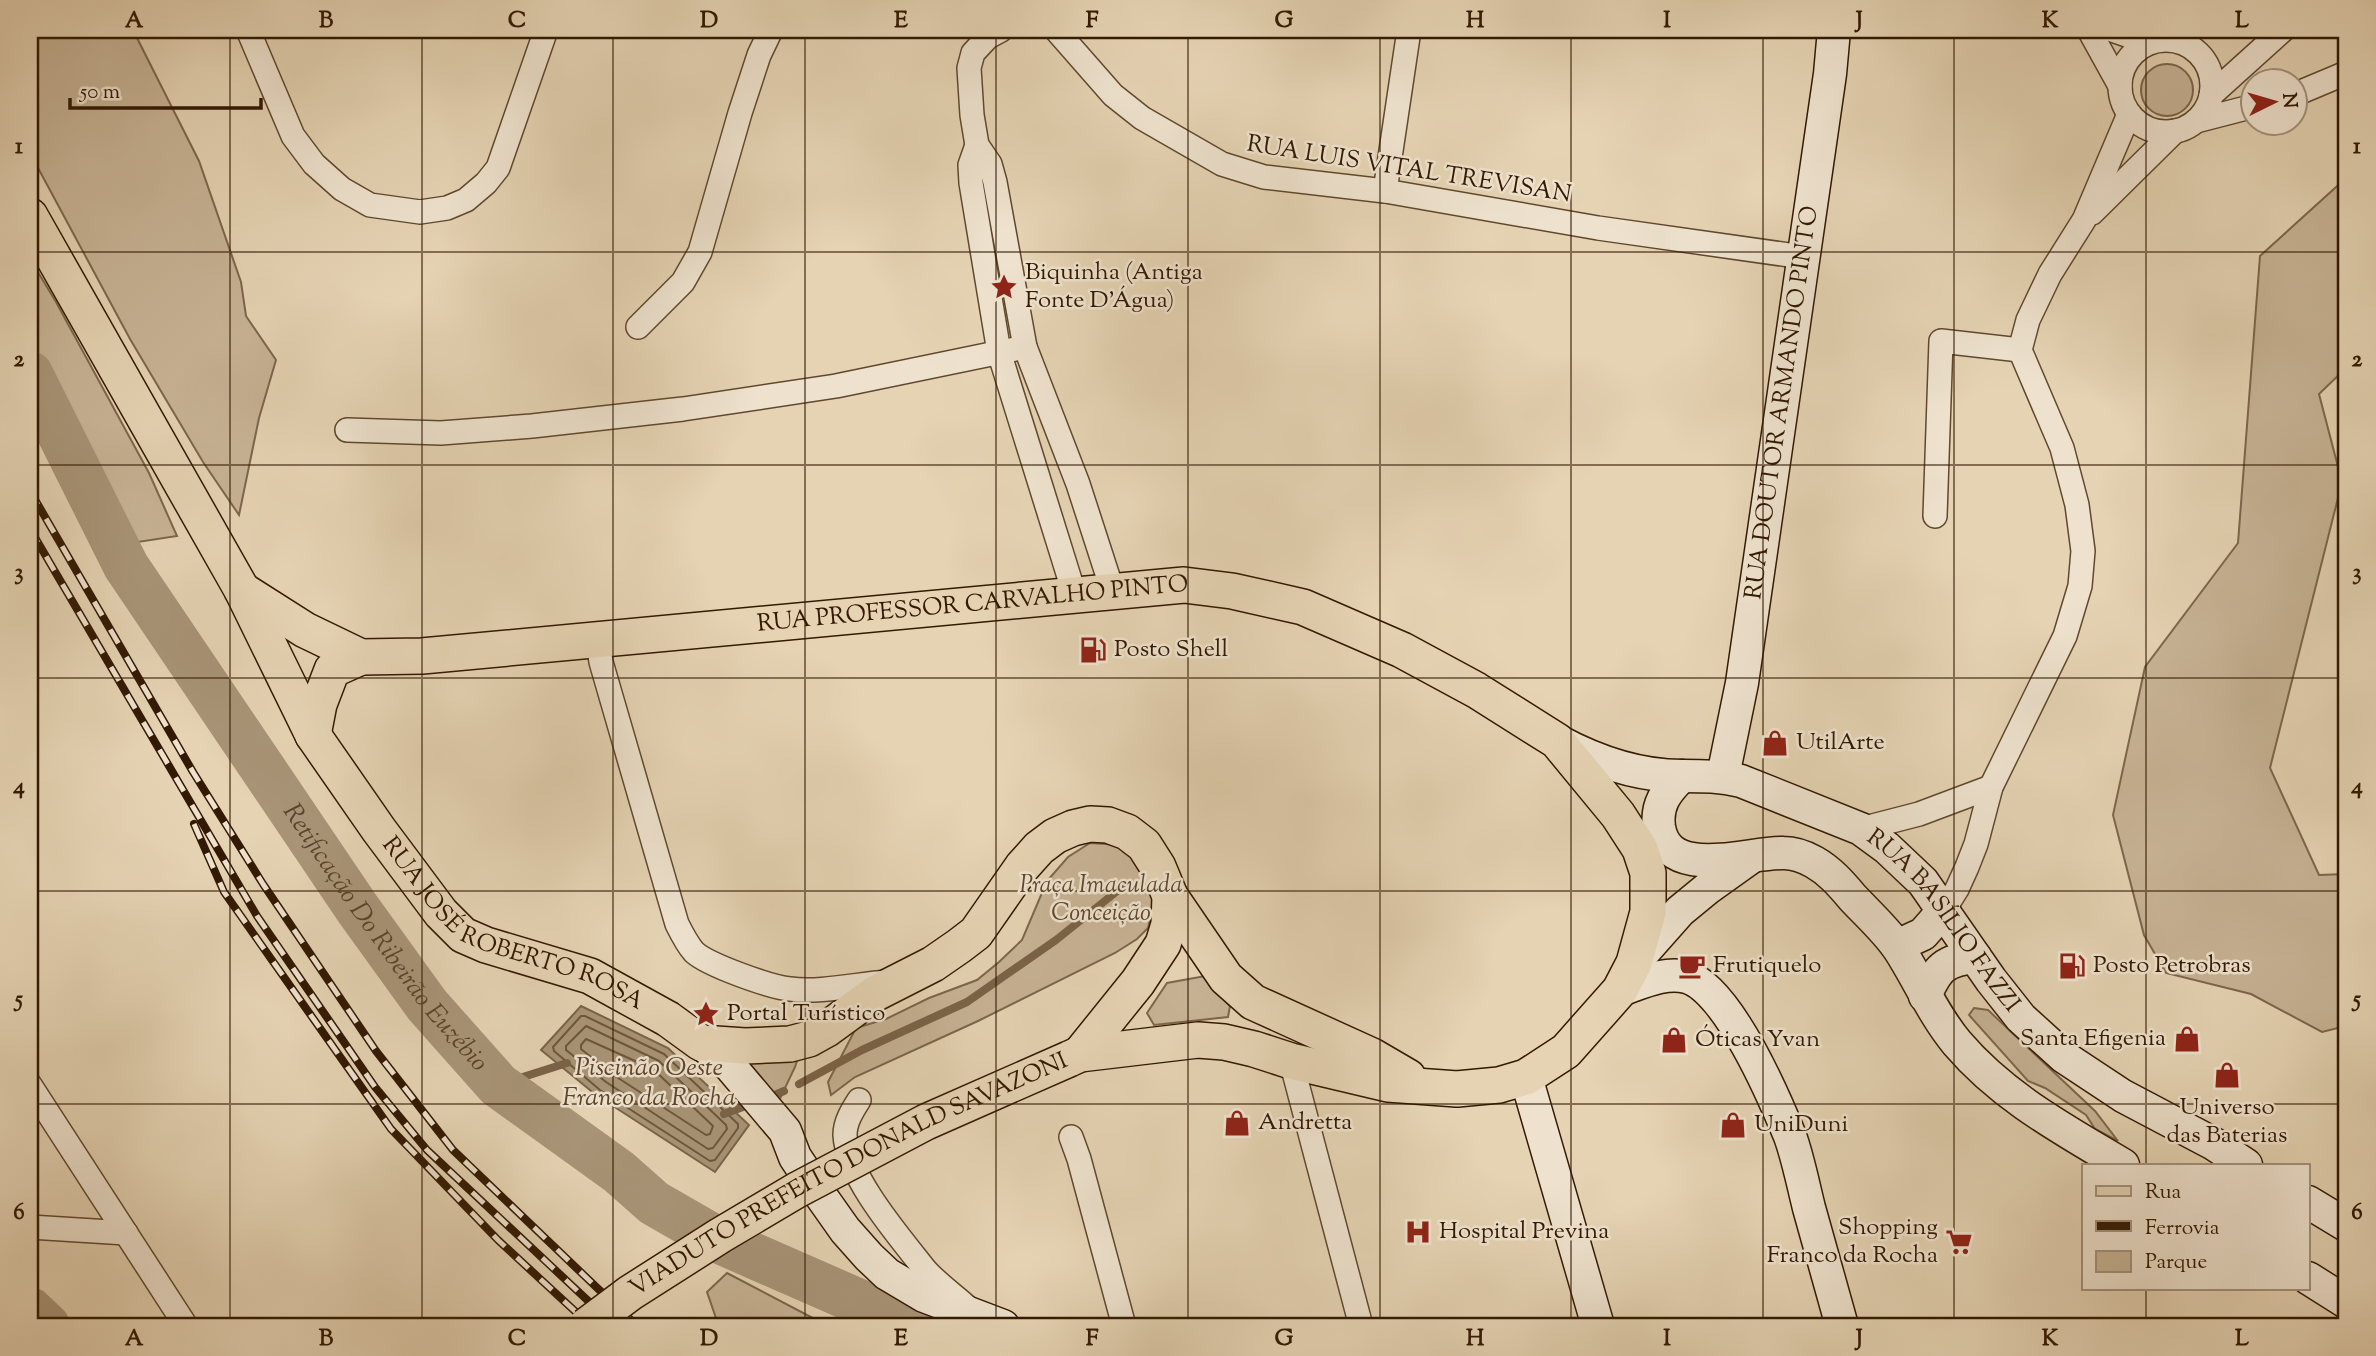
<svg xmlns="http://www.w3.org/2000/svg" width="2376" height="1356" viewBox="0 0 2376 1356" font-family="'Sorts Mill Goudy',serif">
<style>
.green{fill:#c7b395;stroke:#7d664c;stroke-width:2}
.water{fill:#a89477;stroke:#796348;stroke-width:2}
.lines{fill:none;stroke-linecap:round;stroke-linejoin:round}
.shore{stroke:#6e563c;stroke-width:2}
.stream{stroke:#796348;stroke-width:8}
.river{stroke:#a89477;stroke-width:46}
.street-casing{stroke:#60482e;stroke-width:26}
.secondary-casing{stroke:#331902;stroke-width:35}
.primary-casing{stroke:#331902;stroke-width:38}
.street{stroke:#eee2ce;stroke-width:23}
.secondary{stroke:#eee2ce;stroke-width:32}
.primary{stroke:#e5d3b3;stroke-width:35}
.rail-casing{stroke:#331902;stroke-width:8}
.rail{stroke:#eee2ce;stroke-width:5;stroke-dasharray:16;stroke-linecap:butt}
.primary-bridge-casing{stroke:#331902;stroke-width:38;stroke-linecap:butt}
.primary-bridge{stroke:#e5d3b3;stroke-width:35}
.grid{fill:none;stroke:#331902;stroke-width:2;stroke-opacity:0.55}
.labels{text-anchor:middle;dominant-baseline:central;stroke-width:5;stroke-linejoin:round;paint-order:stroke}
.street-label{font-size:24px;fill:#331902;stroke:#eee2ce}
.poi-label{font-size:24px;fill:#331902;stroke:#eee2ce;text-anchor:start}
.park-label{font-size:24px;font-style:italic;fill:#5f472e;stroke:#eee2ce}
.water-label{font-size:26px;font-style:italic;fill:#5c442b;stroke:#eee2ce}
.neatline{fill:none;stroke:#331902;stroke-width:2.5}
.grid-label{font-size:23px;text-anchor:middle;font-weight:bold;fill:#331902}
</style>
<rect width="100%" height="100%" fill="#e5d3b3"/>
<filter id="stains"><feTurbulence type="fractalNoise" baseFrequency=".00286" numOctaves="4"/><feColorMatrix values="0 0 0 0 .2 0 0 0 0 .09 0 0 0 0 .02 0 0 0 .5 -.17"/></filter>
<radialGradient id="worn" r=".72"><stop offset=".6" stop-color="#630" stop-opacity="0"/><stop offset="1" stop-color="#630" stop-opacity=".3"/></radialGradient>
<g class="green">
<path d="M30,30H133L199,161L241,282L246,316L276,360L259,418L239,515L203,462L130,339L30,153Z"/>
<circle cx="2167" cy="90" r="26"/>
<path d="M2346,178V368L2319,394L2342,482L2270,768L2319,875L2346,874V1026L2322,1032L2251,994L2166,973L2144,935L2113,815L2145,667L2238,543L2260,256Z"/>
<path d="M30,259L56,302L149,473L177,536L125,544L30,354Z"/>
<path d="M1090,843L1121,845L1133,857L1155,899L1148,928L1137,939L1115,953L978,1021L855,1077L831,1095L828,1082L856,1028L886,1019L929,998L977,980L999,962L1022,940L1047,881L1068,857Z"/>
<path d="M1205,976L1230,1006L1228,1017L1154,1025L1147,1013L1167,983Z"/>
<path d="M1974,1008L1988,1010L2095,1111L2118,1141L2095,1129L2086,1115L2045,1088L2028,1081L1969,1015Z"/>
<path d="M802,1046L795,1067L778,1103L749,1068L745,1057Z"/>
<path d="M727,1273L828,1326H722L716,1318L707,1292Z"/>
</g>
<path class="water" d="M581,1006L668,1048L749,1125L715,1172L596,1095L541,1050Z"/>
<g class="lines">
<g class="shore">
<path d="M581,1016H585L664,1054L738,1124V1128L715,1160L710,1161L600,1090L554,1051L553,1047Z"/>
<path d="M586,1026L659,1061L726,1125L727,1129L713,1148L708,1149L606,1082L566,1050V1046Z"/>
<path d="M586,1039L653,1069L713,1126L710,1134L706,1135L612,1074L581,1049V1045Z"/>
</g>
<g class="stream">
<path d="M799,1084L862,1050L967,1002L1056,940L1126,884L1158,892"/>
<path d="M498,1085L567,1063"/>
<path d="M768,1098L784,1091"/>
<path d="M724,1114L751,1104"/>
</g>
<g class="river">
<path id="s1" d="M30,374L126,566L357,908L427,1005L498,1085L619,1172L654,1203L720,1241L914,1326"/>
<path d="M30,1310L47,1326"/>
</g>
<g class="street-casing">
<g id="street">
<path d="M248,30L293,136L314,164L342,189L370,205L420,212L447,208L466,200L486,183L498,168L546,30"/>
<path d="M1001,30L988,37L973,53L969,68L972,115L977,145L990,164L995,182L1025,347L1078,484L1113,592"/>
<path d="M1056,30L1113,95L1142,118L1222,164L1264,177L1385,191L1598,228L1803,257"/>
<path d="M2089,30L2120,86"/>
<path d="M2112,30L2149,43"/>
<circle cx="2166" cy="86" r="46"/>
<path d="M2296,94L2346,73"/>
<path d="M2211,95L2283,30"/>
<path d="M2196,121L2254,106"/>
<path d="M977,145L970,165L971,183L999,352L1075,596"/>
<path d="M1385,191L1409,30"/>
<path d="M2092,213L2175,131"/>
<path d="M638,327L683,282L700,252L740,113L759,55L771,30"/>
<path d="M347,430L441,433L532,426L683,409L836,386L1025,347"/>
<path d="M1935,516L1941,341L2020,350"/>
<path d="M598,641L601,662L677,924C682,934 687,944 694,952C708,965 770,987 790,989C822,993 856,984 888,982"/>
<path d="M1861,829L1919,814L1991,787"/>
<path d="M1944,910L1957,889L1967,867L1976,844L1991,787L2065,636L2080,586L2083,551L2077,505L2062,448L2020,350L2028,320L2050,274L2084,220L2129,114"/>
<path d="M1291,1061L1361,1326"/>
<path d="M30,1085L186,1326"/>
<path d="M859,1100C852,1111 845,1122 845,1135C847,1176 897,1234 923,1267C935,1282 953,1294 967,1307"/>
<path d="M1071,1137L1079,1159L1124,1326"/>
<path d="M30,1227L126,1233"/>
</g>
</g>
<g class="secondary-casing">
<g id="secondary">
<path id="s2" d="M1558,741C1597,762 1638,776 1682,776C1703,776 1721,776 1741,781L1861,829L1887,848L1923,882L1991,980L2021,1018L2064,1057L2123,1096L2214,1144L2246,1165"/>
<path d="M1682,776C1666,791 1656,805 1659,827C1668,882 1747,852 1784,853C1795,853 1805,857 1814,862C1830,871 1841,884 1853,898C1868,914 1886,930 1899,949C1919,980 1933,1014 1957,1043C2003,1097 2063,1129 2123,1165"/>
<path id="s3" d="M1723,776L1742,683L1830,74L1834,30"/>
<path d="M1897,946L1923,934L1944,910"/>
<path d="M1634,963L1680,911L1708,888L1750,858"/>
<path d="M1620,990C1641,983 1665,971 1687,977C1728,989 1774,1097 1790,1136C1798,1158 1803,1184 1809,1208C1820,1247 1831,1287 1842,1326"/>
<path d="M1925,996C1938,967 1944,961 1975,957"/>
<path d="M701,1043L730,1066L785,1131L795,1157L821,1196L845,1230L869,1257L887,1274L924,1296L1003,1326"/>
<path d="M1526,1077L1598,1326"/>
<path d="M2308,1202L2346,1225"/>
<path d="M2308,1278L2346,1302"/>
</g>
</g>
<g class="primary-casing">
<g id="primary">
<path id="s4" d="M30,216L242,590L313,735L379,830L441,913L463,935L486,945L590,976L668,1019L701,1043L745,1046L790,1044L809,1039L827,1029L876,993L933,964L959,946L976,933L1022,867L1039,848L1055,836L1073,828L1090,824L1108,825L1127,832L1144,845L1158,867L1170,896L1169,924L1163,944L1138,982L1080,1054"/>
<path id="s5" d="M242,590L305,630L361,657L422,656L1184,585L1232,591L1303,607L1402,650L1476,690L1557,741L1618,815L1640,849L1648,873V912L1634,963L1620,990L1566,1051L1526,1077L1499,1085L1457,1089L1388,1084L1291,1061L1254,1049L1224,1042L1198,1040L1080,1054L1069,1059"/>
<path d="M313,735L319,704L332,670L361,657"/>
<path d="M1170,896L1226,978L1253,1002L1372,1056L1408,1077"/>
</g>
</g>
<use href="#street" class="street"/>
<use href="#secondary" class="secondary"/>
<use href="#primary" class="primary"/>
<g class="rail-casing">
<g id="rail">
<path d="M30,491L193,772L263,884L376,1051L453,1150L637,1326"/>
<path d="M30,529L257,916L375,1087L427,1150L615,1326"/>
<path d="M194,824L224,892L391,1129L498,1240L591,1326"/>
</g>
</g>
<use href="#rail" class="rail"/>
<g class="primary-bridge-casing">
<g id="primary-bridge">
<path id="s6" d="M586,1326L630,1293L721,1235L797,1190L926,1122L1069,1059"/>
</g>
</g>
<use href="#primary-bridge" class="primary-bridge"/>
</g>
<path class="grid" d="M230,30V1326M422,30V1326M613,30V1326M805,30V1326M996,30V1326M1188,30V1326M1380,30V1326M1571,30V1326M1763,30V1326M1954,30V1326M2146,30V1165M30,252H2346M30,465H2346M30,678H2346M30,891H2346M30,1104H2346M2146,1288V1326"/>
<defs>
<g id="sight-bare" transform="scale(2.1)"><path d="M0-6L1.8-2.2L6-1.7L2.9 1.2L3.7 5.4L0 3.3L-3.7 5.4L-2.9 1.2L-6-1.7L-1.8-2.2Z" fill="#8f2418" stroke="#eee2ce" stroke-width="2.5" paint-order="stroke"/></g>
<g id="fuel-bare" transform="scale(2.1)"><path d="M-5.5-6h7V0h2V4h1.3V-2.5L3-4.5l.8-.8L6-3V5H2.5V1h-1V6h-7ZM-4.2-4.7v3.2H.2V-4.7Z" fill="#8f2418" stroke="#eee2ce" stroke-width="2.5" paint-order="stroke"/></g>
<g id="shop-bare" transform="scale(2.1)"><path d="M-5-2.5h2.3a2.7 3.5 0 0 1 5.4 0H5L5.5 6h-11ZM-1.5-2.5h3a1.5 2.3 0 0 0-3 0Z" fill="#8f2418" stroke="#eee2ce" stroke-width="2.5" paint-order="stroke"/></g>
<g id="cafe-bare" transform="scale(2.1)"><path d="M-5.5-4.5H6V0H3Q3 3.5 0 3.5H-2.5Q-5.5 3.5-5.5 0ZM3-3.2v2h1.7v-2ZM-6 4.5H4V6H-6Z" fill="#8f2418" stroke="#eee2ce" stroke-width="2.5" paint-order="stroke"/></g>
<g id="hospital-bare" transform="scale(2.1)"><path d="M-5-5h3v3.5h4V-5h3V5h-3V1.5h-4V5h-3Z" fill="#8f2418" stroke="#eee2ce" stroke-width="2.5" paint-order="stroke"/></g>
<g id="supermarket-bare" transform="scale(2.1)"><path d="M-6-5.5h2.5l.6 2H6L4.5 2H-2.5L-4.4-4H-6ZM-1.5 3.2a1.3 1.3 0 1 0 .1 0ZM3 3.2a1.3 1.3 0 1 0 .1 0Z" fill="#8f2418" stroke="#eee2ce" stroke-width="2.5" paint-order="stroke"/></g>
</defs>
<g fill-rule="evenodd">
<use href="#sight-bare" x="1004" y="287"/>
<use href="#fuel-bare" x="1093" y="650"/>
<use href="#shop-bare" x="1775" y="743"/>
<use href="#cafe-bare" x="1692" y="966"/>
<use href="#fuel-bare" x="2072" y="966"/>
<use href="#sight-bare" x="706" y="1014"/>
<use href="#shop-bare" x="2187" y="1039"/>
<use href="#shop-bare" x="1674" y="1040"/>
<use href="#shop-bare" x="2227" y="1075"/>
<use href="#shop-bare" x="1237" y="1123"/>
<use href="#shop-bare" x="1733" y="1125"/>
<use href="#hospital-bare" x="1418" y="1232"/>
<use href="#supermarket-bare" x="1959" y="1242"/>
</g>
<g class="labels">
<g class="street-label">
<text transform="translate(1409 170) rotate(9)">RUA LUIS VITAL TREVISAN</text>
<text stroke="none"><textPath href="#s3" startOffset="378">RUA DOUTOR ARMANDO PINTO</textPath></text>
<text stroke="none"><textPath href="#s5" startOffset="751">RUA PROFESSOR CARVALHO PINTO</textPath></text>
<text stroke="none"><textPath href="#s4" startOffset="877">RUA JOSÉ ROBERTO ROSA</textPath></text>
<text stroke="none"><textPath href="#s2" startOffset="443">RUA BASÍLIO FAZZI</textPath></text>
<text stroke="none"><textPath href="#s6" startOffset="304">VIADUTO PREFEITO DONALD SAVAZONI</textPath></text>
</g>
<g class="poi-label">
<text x="1025" y="273">Biquinha (Antiga<tspan x="1025" dy="28">Fonte D'Água)</tspan></text>
<text x="1114" y="650">Posto Shell</text>
<text x="1796" y="743">UtilArte</text>
<text x="1713" y="966">Frutiquelo</text>
<text x="2093" y="966">Posto Petrobras</text>
<text x="727" y="1014">Portal Turístico</text>
<text x="2166" y="1039" text-anchor="end">Santa Efigenia</text>
<text x="1695" y="1040">Óticas Yvan</text>
<text x="2227" y="1108" text-anchor="middle">Universo<tspan x="2227" dy="28">das Baterias</tspan></text>
<text x="1258" y="1123">Andretta</text>
<text x="1754" y="1125">UniDuni</text>
<text x="1938" y="1228" text-anchor="end">Shopping<tspan x="1938" dy="28">Franco da Rocha</tspan></text>
<text x="1439" y="1232">Hospital Previna</text>
</g>
<g class="park-label">
<text x="1101" y="886">Praça Imaculada<tspan x="1101" dy="28">Conceição</tspan></text>
</g>
<g class="water-label">
<text stroke="none"><textPath href="#s1" startOffset="668">Retificação Do Ribeirão Euzébio</textPath></text>
<text x="649" y="1068">Piscinão Oeste<tspan x="649" dy="30">Franco da Rocha</tspan></text>
</g>
</g>
<rect width="2376" height="1356" fill="none" stroke="#e5d3b3" stroke-width="77"/>
<rect x="2082" y="1164" width="228" height="126" fill="#eee2ce" stroke="#a3927c" stroke-width="2"/>
<rect x="2096" y="1186" width="35" height="10" fill="#e5d3b3" stroke="#a3927c" stroke-width="2"/>
<text x="2145" y="1198" font-size="21" fill="#331902">Rua</text>
<rect x="2096" y="1221" width="35" height="10" fill="#331902" stroke="#a3927c" stroke-width="2"/>
<text x="2145" y="1234" font-size="21" fill="#331902">Ferrovia</text>
<rect x="2096" y="1251" width="35" height="21" fill="#c7b395" stroke="#a3927c" stroke-width="2"/>
<text x="2145" y="1268" font-size="21" fill="#331902">Parque</text>
<g transform="translate(2274 102) rotate(85)"><circle r="33" fill="#eee2ce" stroke="#a3927c" stroke-width="2"/>
<path d="M0-5L12 26L0 18L-12 26Z" fill="#8f2418"/>
<text y="-10" font-size="19" font-weight="bold" text-anchor="middle" fill="#331902">N</text>
</g>
<path d="M70 98v10h191v-10" fill="none" stroke="#331902" stroke-width="3.5"/>
<text x="80" y="98" font-size="21" fill="#331902" stroke="#eee2ce" stroke-width="5" paint-order="stroke">50 m</text>
<rect x="38" y="38" width="2300" height="1280" class="neatline"/>
<g class="grid-label">
<text x="134" y="27">A</text>
<text x="326" y="27">B</text>
<text x="517" y="27">C</text>
<text x="709" y="27">D</text>
<text x="901" y="27">E</text>
<text x="1092" y="27">F</text>
<text x="1284" y="27">G</text>
<text x="1475" y="27">H</text>
<text x="1667" y="27">I</text>
<text x="1859" y="27">J</text>
<text x="2050" y="27">K</text>
<text x="2242" y="27">L</text>
<text x="19" y="153">1</text>
<text x="2357" y="153">1</text>
<text x="19" y="366">2</text>
<text x="2357" y="366">2</text>
<text x="19" y="579">3</text>
<text x="2357" y="579">3</text>
<text x="19" y="793">4</text>
<text x="2357" y="793">4</text>
<text x="19" y="1006">5</text>
<text x="2357" y="1006">5</text>
<text x="19" y="1219">6</text>
<text x="2357" y="1219">6</text>
<text x="134" y="1345">A</text>
<text x="326" y="1345">B</text>
<text x="517" y="1345">C</text>
<text x="709" y="1345">D</text>
<text x="901" y="1345">E</text>
<text x="1092" y="1345">F</text>
<text x="1284" y="1345">G</text>
<text x="1475" y="1345">H</text>
<text x="1667" y="1345">I</text>
<text x="1859" y="1345">J</text>
<text x="2050" y="1345">K</text>
<text x="2242" y="1345">L</text>
</g>
<rect width="100%" height="100%" filter="url(#stains)"/>
<rect width="100%" height="100%" fill="url(#worn)"/>
</svg>
